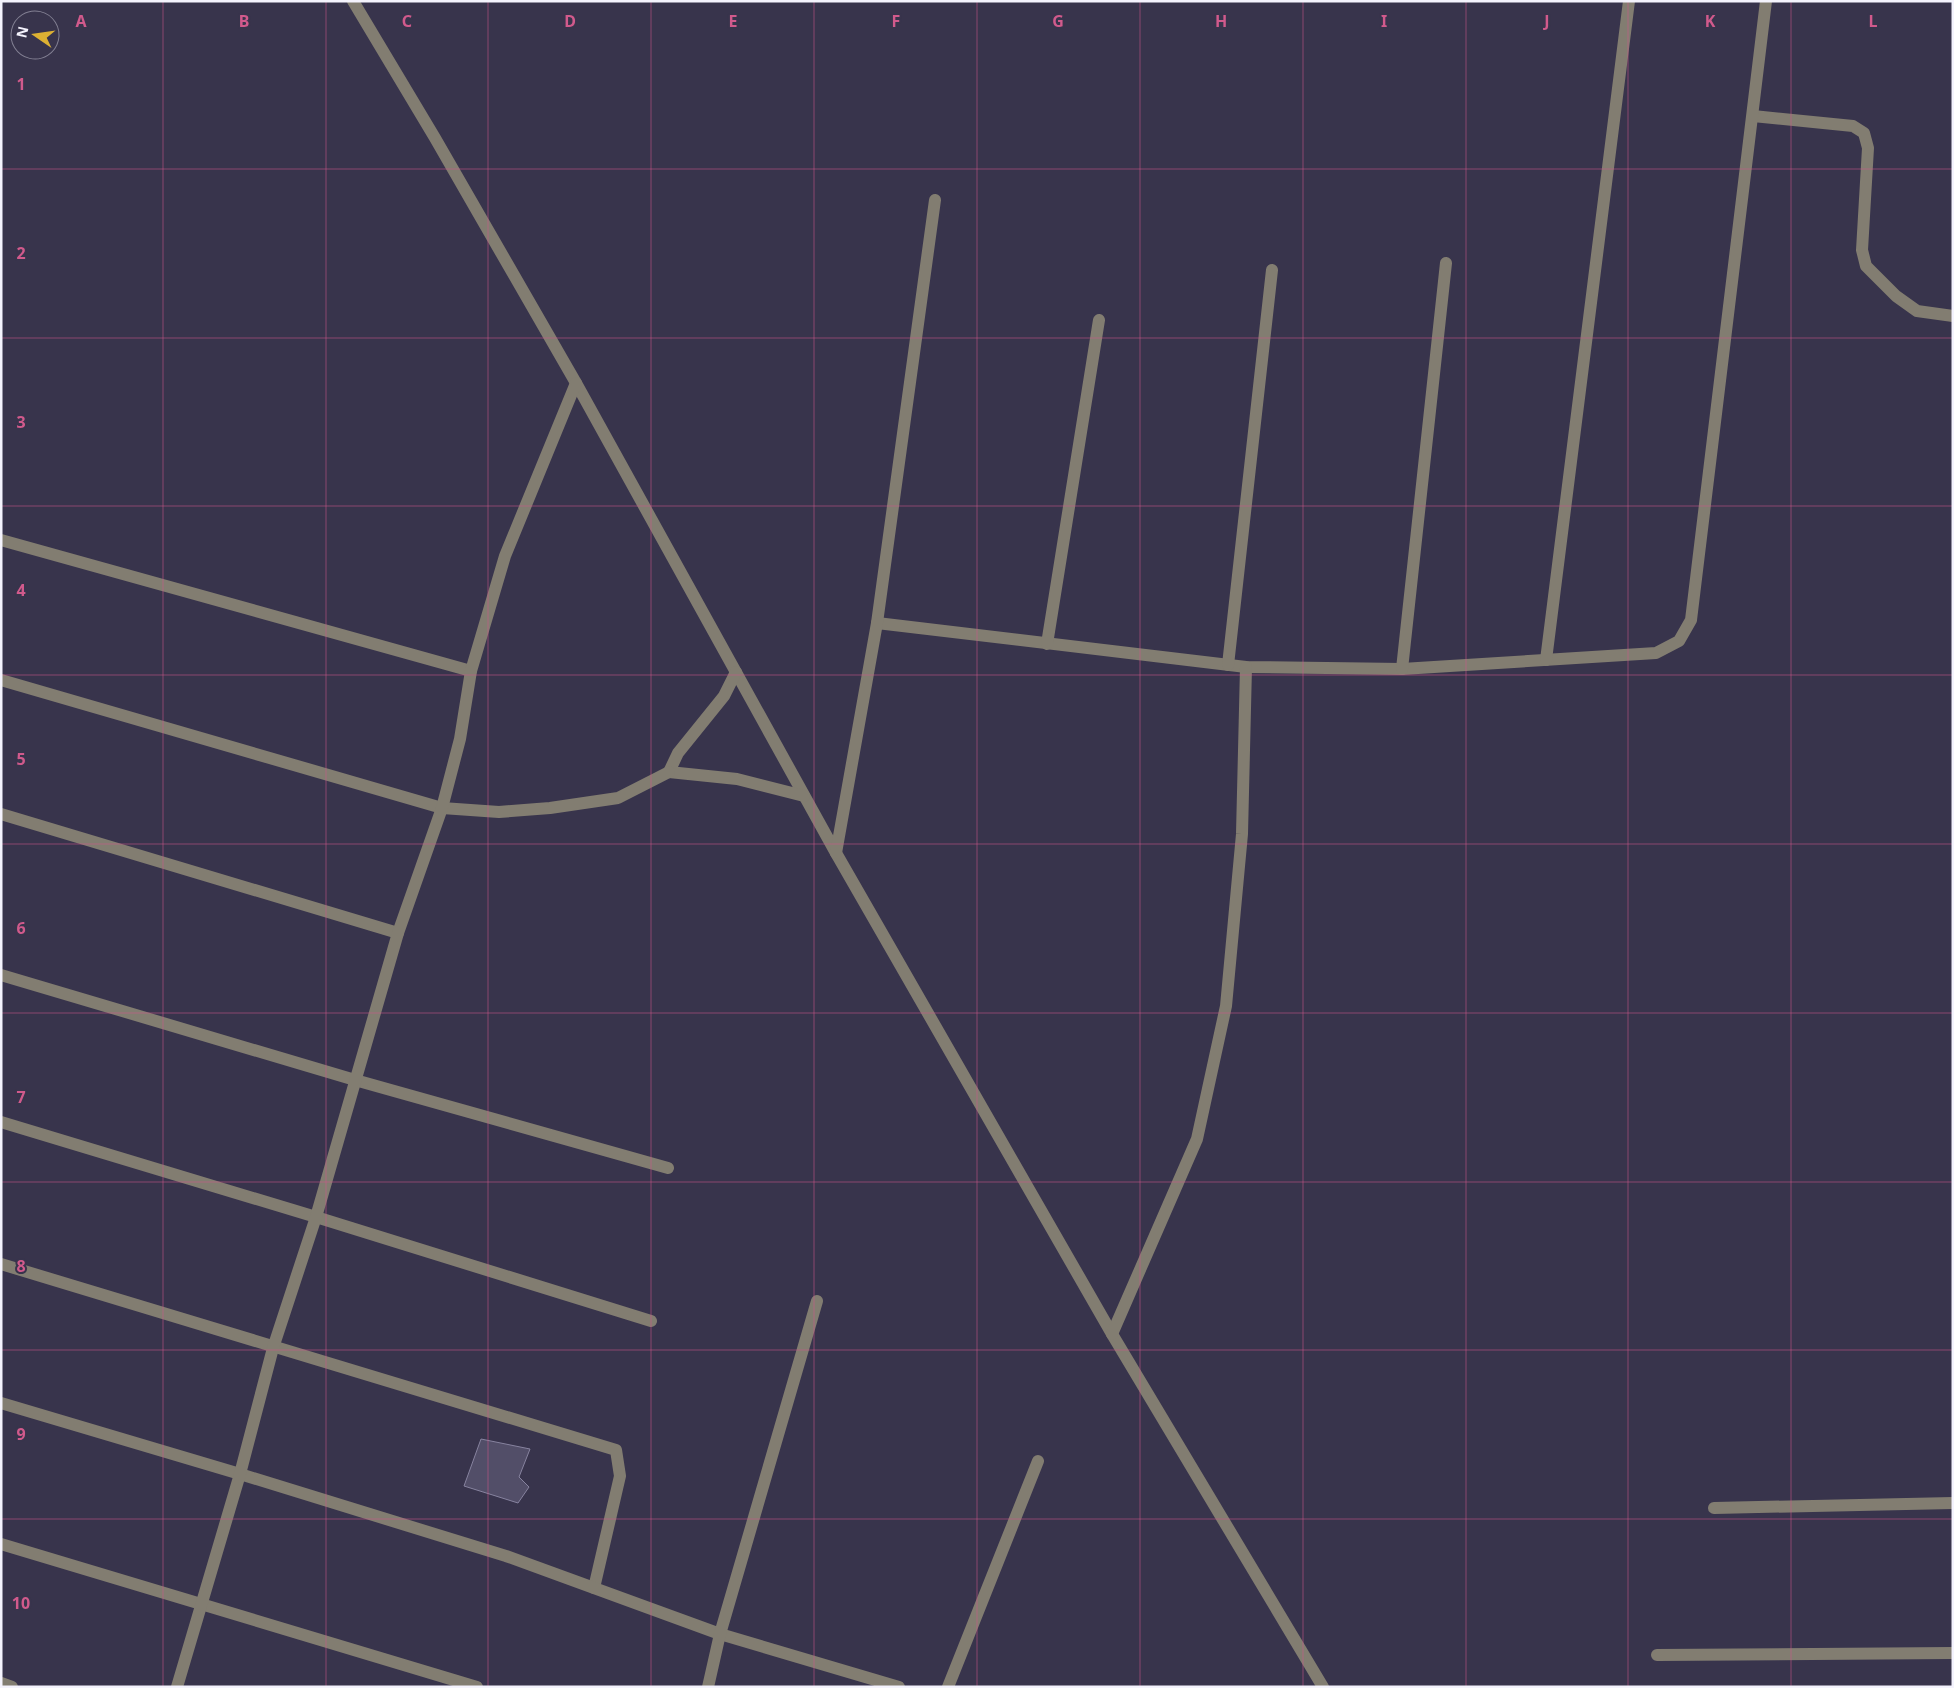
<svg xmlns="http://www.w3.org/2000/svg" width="1954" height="1688" viewBox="0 0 1954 1688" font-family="'Noto Sans',sans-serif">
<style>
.building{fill:#524e68;stroke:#87839f}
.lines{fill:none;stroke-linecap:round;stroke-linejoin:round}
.minor{stroke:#827d71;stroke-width:12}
.grid{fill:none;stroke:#d15a8c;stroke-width:1;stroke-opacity:0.55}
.grid-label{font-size:16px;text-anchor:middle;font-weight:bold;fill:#d15a8c;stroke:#38344c;stroke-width:4;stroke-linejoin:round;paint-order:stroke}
</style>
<rect width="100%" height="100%" fill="#38344c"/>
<path class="building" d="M481,1439L530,1449L519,1477L529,1487L518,1503L464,1486Z"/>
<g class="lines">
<g class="minor">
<path d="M353,1L435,138L576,383L836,853L1112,1334L1323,1687"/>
<path d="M1753,116L1853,126L1864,133L1868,148L1862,250L1866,266L1896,296L1917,311L1953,316"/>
<path d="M1,540L471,671"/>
<path d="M877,623L1246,667L1402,669L1656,653L1679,641L1691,620L1766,1"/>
<path d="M1047,644L1099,320"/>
<path d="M1546,660L1629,1"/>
<path d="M1228,665L1272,270"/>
<path d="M1402,669L1446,263"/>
<path d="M736,672L724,696L678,753L669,772L737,779L804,796"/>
<path d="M1,680L442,808L499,812L550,808L618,798L669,772"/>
<path d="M1,814L398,933"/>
<path d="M836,853L877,623L935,200"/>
<path d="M1,975L355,1080L668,1168"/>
<path d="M1,1122L316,1217L651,1321"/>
<path d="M1,1264L616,1450L620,1476L594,1588"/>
<path d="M1112,1334L1197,1139L1226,1006L1242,834L1246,667"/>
<path d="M1,1403L240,1474L506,1556L720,1634L899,1687"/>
<path d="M1714,1508L1953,1503"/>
<path d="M1,1544L477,1687"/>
<path d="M1657,1655L1953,1653"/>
<path d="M1,1683L12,1687"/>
<path d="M177,1687L240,1474L273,1348L316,1217L398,933L442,808L460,739L471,671L505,556L576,383"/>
<path d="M708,1687L720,1634L817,1301"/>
<path d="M948,1687L1038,1461"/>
</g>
</g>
<path class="grid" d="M163,1V1687M326,1V1687M488,1V1687M651,1V1687M814,1V1687M977,1V1687M1140,1V1687M1303,1V1687M1466,1V1687M1628,1V1687M1791,1V1687M1,169H1953M1,338H1953M1,506H1953M1,675H1953M1,844H1953M1,1013H1953M1,1182H1953M1,1350H1953M1,1519H1953"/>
<g class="grid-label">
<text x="81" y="27">A</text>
<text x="244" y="27">B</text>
<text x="407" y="27">C</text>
<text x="570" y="27">D</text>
<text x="733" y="27">E</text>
<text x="896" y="27">F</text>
<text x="1058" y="27">G</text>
<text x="1221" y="27">H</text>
<text x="1384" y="27">I</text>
<text x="1547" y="27">J</text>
<text x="1710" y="27">K</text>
<text x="1873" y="27">L</text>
<text x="21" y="90">1</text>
<text x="21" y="259">2</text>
<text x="21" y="428">3</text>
<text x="21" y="596">4</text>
<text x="21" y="765">5</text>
<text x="21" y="934">6</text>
<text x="21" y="1103">7</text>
<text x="21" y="1272">8</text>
<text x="21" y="1440">9</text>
<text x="21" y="1609">10</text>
</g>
<rect width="1954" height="1688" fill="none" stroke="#f4f3fd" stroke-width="5"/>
<g transform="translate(35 35) rotate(283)"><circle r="24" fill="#38344c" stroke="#838093"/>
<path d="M0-4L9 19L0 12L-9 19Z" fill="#ddb133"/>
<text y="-8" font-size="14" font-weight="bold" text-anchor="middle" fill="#f4f3fd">N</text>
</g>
</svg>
